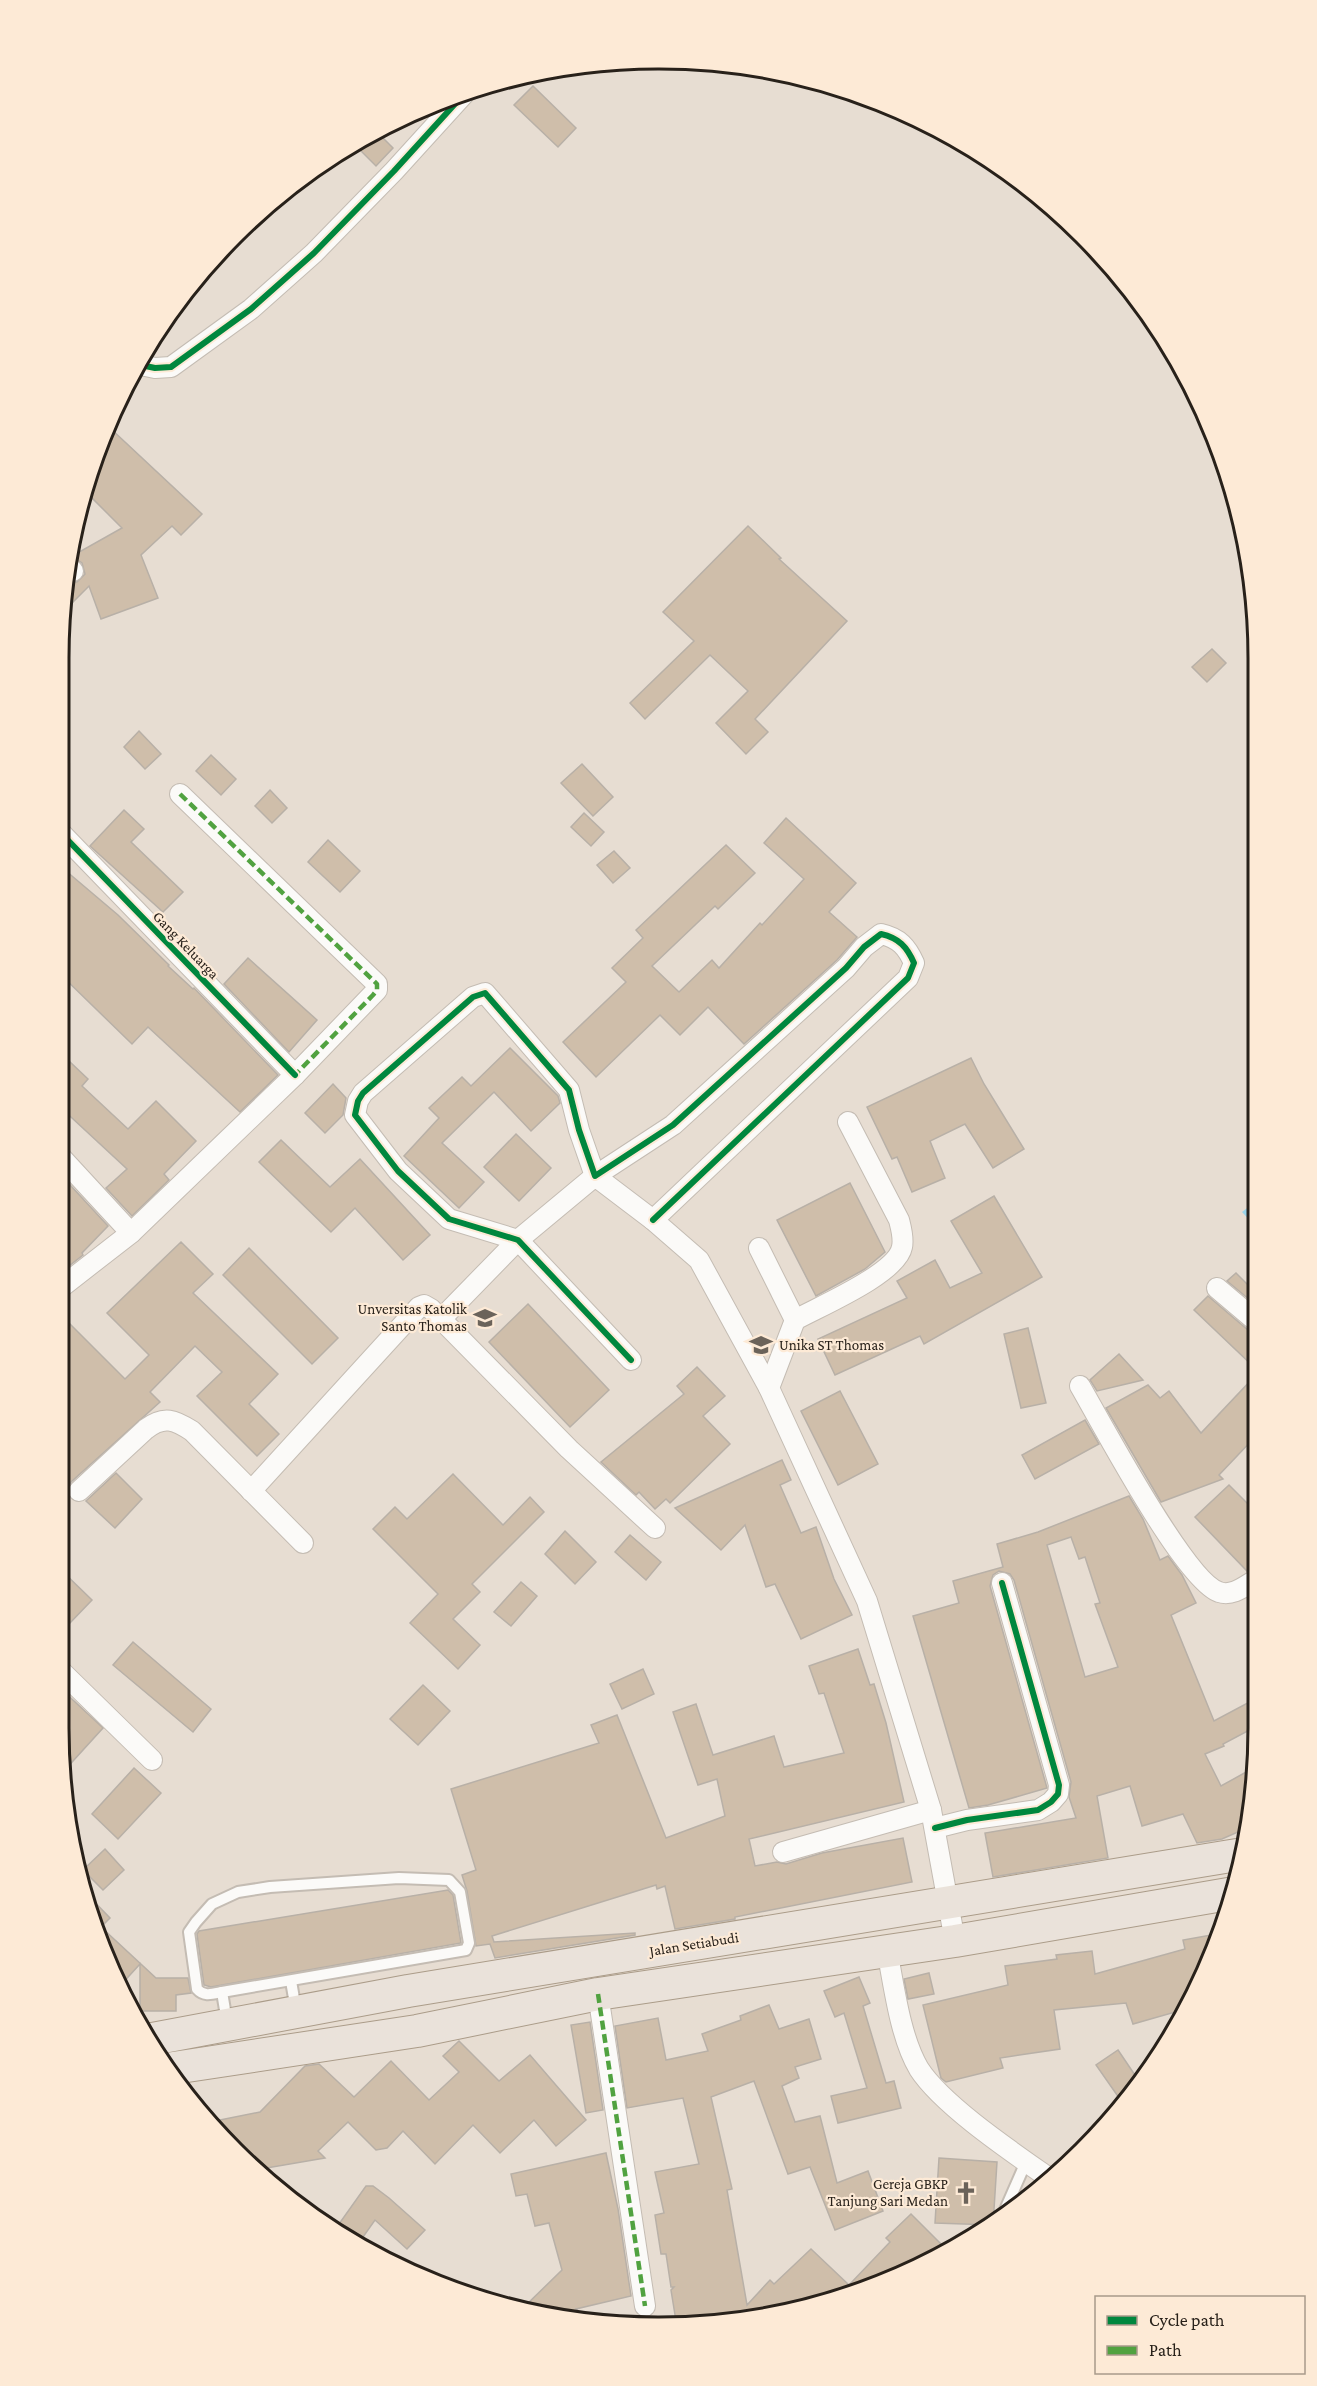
<svg xmlns="http://www.w3.org/2000/svg" width="1317" height="2386" viewBox="0 0 1317 2386" font-family="'Crimson Pro',serif">
<style>
.water{fill:#9ad5ea}
.building{fill:#cfbeaa;stroke:#b8b0a7;stroke-width:1.5;fill-rule:evenodd}
.lines{fill:none;stroke-linecap:round;stroke-linejoin:round}
.service-casing{stroke:#c4bcb3;stroke-width:14}
.minor-casing{stroke:#c4bcb3;stroke-width:22}
.primary-casing{stroke:#ab9c89;stroke-width:34}
.service{stroke:#fbfaf8;stroke-width:10}
.minor{stroke:#fbfaf8;stroke-width:20}
.primary{stroke:#eae2da;stroke-width:32}
.quiet{stroke:#51a240;stroke-width:4.5;stroke-dasharray:9 4.5;stroke-linecap:butt}
.cycleway-casing{stroke:#fdead6;stroke-width:10}
.cycleway{stroke:#00873e;stroke-width:6}
.labels{text-anchor:middle;dominant-baseline:central;stroke-width:4.5;stroke-linejoin:round;paint-order:stroke}
.street-label{font-size:15px;fill:#28211a;stroke:#fdead6}
.poi-label{font-size:15px;fill:#28211a;stroke:#fdead6;text-anchor:end}
.rim{fill:none;stroke:#28211a;stroke-width:3}
</style>
<rect width="100%" height="100%" fill="#e7ddd2"/>
<path class="water" d="M1255,1202V1226L1242,1212Z"/>
<g class="building">
<path d="M533,86L576,128L558,147L514,105Z"/>
<path d="M376,131L393,148L376,166L354,144Z"/>
<path d="M110,428L202,514L181,535L172,526L141,555L158,598L101,619L89,586L61,614L66,581L77,582L85,574L82,563L72,556L122,528L84,490Z"/>
<path d="M748,526L781,558L779,559L847,621L755,719L768,732L746,754L716,723L748,691L710,655L645,719L630,703L694,641L663,612Z"/>
<path d="M1212,649L1226,663L1207,682L1192,667Z"/>
<path d="M139,731L161,754L145,769L124,747Z"/>
<path d="M211,755L236,779L221,795L196,771Z"/>
<path d="M582,764L613,797L593,816L561,783Z"/>
<path d="M270,790L287,808L272,823L255,806Z"/>
<path d="M124,810L144,829L131,842L183,892L163,912L90,846Z"/>
<path d="M584,813L604,832L591,846L571,827Z"/>
<path d="M786,818L856,883L829,912L857,937L837,960L744,1044L708,1007L680,1035L660,1015L596,1077L563,1042L626,982L612,968L643,938L636,930L726,845L755,873L718,909L715,906L652,966L679,992L712,960L719,968L760,923L762,925L804,879L764,843Z"/>
<path d="M328,840L360,871L340,892L308,862Z"/>
<path d="M614,851L630,868L613,883L597,865Z"/>
<path d="M59,865L118,915L169,965L168,966L193,989L194,988L278,1075L240,1112L148,1027L132,1044L59,973Z"/>
<path d="M248,958L317,1020L289,1052L224,984Z"/>
<path d="M510,1048L558,1096L560,1103L531,1131L494,1092L442,1143L484,1182L459,1208L404,1156L439,1118L429,1108L462,1077L471,1086Z"/>
<path d="M971,1058L984,1084L1024,1149L993,1168L965,1124L930,1141L945,1178L912,1192L897,1157L892,1159L867,1107Z"/>
<path d="M69,1061L88,1079L82,1086L128,1129L156,1101L196,1141L164,1174L169,1180L132,1216L106,1188L127,1169L59,1106V1071Z"/>
<path d="M333,1084L346,1098L343,1115L325,1133L305,1113Z"/>
<path d="M516,1134L551,1168L519,1201L484,1167Z"/>
<path d="M281,1140L330,1187L360,1159L430,1235L403,1260L355,1208L331,1232L259,1162Z"/>
<path d="M59,1173L108,1226L82,1253L83,1255L65,1269L59,1263Z"/>
<path d="M850,1183L885,1252L865,1269L816,1296L777,1220Z"/>
<path d="M994,1196L1042,1277L924,1344L920,1336L835,1375L818,1339L907,1298L897,1281L935,1260L950,1288L982,1273L951,1221Z"/>
<path d="M181,1242L213,1274L193,1293L278,1374L249,1404L279,1434L257,1456L197,1396L222,1372L195,1346L150,1392L160,1402L71,1482L67,1488V1494L59,1503V1331L68,1322L125,1379L149,1355L107,1313Z"/>
<path d="M249,1248L338,1338L312,1364L223,1275Z"/>
<path d="M1236,1273L1256,1293V1305L1227,1281Z"/>
<path d="M1208,1296L1248,1330L1256,1333V1369L1194,1310Z"/>
<path d="M528,1304L609,1390L570,1427L489,1342Z"/>
<path d="M1028,1328L1046,1403L1021,1408L1004,1334Z"/>
<path d="M1119,1354L1143,1380L1097,1391L1090,1380Z"/>
<path d="M697,1367L725,1396L703,1416L730,1444L670,1503L666,1499L655,1509L639,1492L636,1495L601,1462L684,1394L677,1386Z"/>
<path d="M1256,1375V1436L1219,1475L1223,1479L1161,1502L1106,1408L1148,1385L1160,1398L1169,1391L1201,1433Z"/>
<path d="M840,1391L878,1464L838,1485L801,1411Z"/>
<path d="M1085,1420L1099,1444L1035,1479L1022,1455Z"/>
<path d="M782,1460L791,1480L780,1485L801,1533L816,1527L834,1579L852,1615L801,1639L775,1584L766,1587L745,1525L721,1550L675,1508Z"/>
<path d="M116,1473L142,1499L115,1528L86,1501Z"/>
<path d="M453,1474L503,1525L530,1497L544,1512L472,1584L480,1592L453,1619L480,1645L458,1669L410,1623L438,1594L373,1529L395,1507L407,1519Z"/>
<path d="M1229,1485L1256,1512L1257,1567L1247,1571L1195,1517Z"/>
<path d="M1129,1496L1143,1519L1160,1560L1168,1556L1182,1575L1196,1603L1171,1615L1214,1721L1257,1698V1726L1223,1744L1224,1746L1205,1754L1221,1786L1257,1766L1247,1828L1222,1839L1197,1843L1183,1814L1142,1826L1130,1786L1097,1796L1108,1858L993,1877L985,1833L1076,1818L1069,1797L1071,1782L1014,1580L1010,1574L999,1571L993,1575L990,1586L1047,1788L988,1805L969,1808L913,1616L959,1603L953,1581L1003,1567L997,1544L1038,1532ZM1071,1537L1079,1559L1085,1557L1100,1603L1095,1604L1118,1667L1085,1677L1047,1545Z"/>
<path d="M565,1531L596,1562L575,1584L545,1554Z"/>
<path d="M630,1535L661,1562L646,1580L615,1552Z"/>
<path d="M59,1568L92,1600L70,1623L59,1612Z"/>
<path d="M521,1582L537,1596L511,1626L494,1612Z"/>
<path d="M133,1642L211,1709L193,1732L113,1665Z"/>
<path d="M858,1649L870,1685L874,1684L886,1723L904,1802L749,1839L755,1866L777,1862L786,1864L822,1853L903,1838L912,1882L735,1917V1919L675,1929L665,1886L657,1889L656,1885L492,1936L494,1942L635,1933V1935L495,1958L490,1944L476,1946L467,1891L462,1875L476,1870L451,1789L599,1743L591,1725L617,1715L666,1838L725,1816L717,1779L698,1785L673,1712L696,1704L713,1755L774,1736L784,1767L844,1753L824,1693L819,1694L809,1666Z"/>
<path d="M643,1669L654,1694L622,1709L610,1684Z"/>
<path d="M423,1685L450,1711L418,1745L390,1719Z"/>
<path d="M59,1687L103,1728L63,1772L58,1728Z"/>
<path d="M134,1768L161,1793L118,1839L92,1814Z"/>
<path d="M105,1849L124,1870L103,1890L83,1870Z"/>
<path d="M82,1889L110,1918L101,1927L156,1978H188L191,1993L176,1995V2011H140V1964L120,1986L90,1921Z"/>
<path d="M448,1890L453,1895L461,1943L211,1987L204,1985L197,1934L199,1931Z"/>
<path d="M1217,1934L1186,2009L1133,2024L1126,2003L1054,2010L1060,2049L1000,2058L1003,2068L946,2082L941,2078L923,2005L1008,1985L1005,1966L1057,1959L1056,1955L1092,1951L1095,1974L1185,1949L1183,1940Z"/>
<path d="M929,1973L934,1994L908,1999L904,1979Z"/>
<path d="M859,1977L870,2003L863,2006L886,2083L894,2081L901,2108L838,2123L831,2096L867,2088L844,2013L835,2017L824,1991Z"/>
<path d="M769,2005L779,2029L809,2019L821,2059L795,2067L799,2078L782,2086L795,2122L820,2116L837,2183L868,2171L883,2211L835,2230L810,2167L788,2174L754,2081L711,2097L732,2189L727,2190L747,2305L770,2280L774,2284L811,2249L849,2285L890,2242L886,2238L911,2214L941,2244L918,2266L888,2282L813,2307L733,2320L741,2311L676,2321L671,2290L674,2287H671L666,2254H661L655,2215L664,2213L655,2172L699,2164L683,2098L627,2108L615,2026L658,2018L666,2060L708,2051L702,2034L741,2020L740,2016Z"/>
<path d="M590,2022L603,2110L586,2113L571,2025Z"/>
<path d="M459,2041L499,2081L530,2055L586,2120L556,2146L534,2120L500,2153L473,2125L435,2164L403,2131L387,2148L376,2150L348,2122L318,2151L325,2158L255,2170L210,2122L260,2112L305,2066L319,2064L354,2097L391,2061L429,2100L459,2072L443,2056Z"/>
<path d="M1118,2050L1141,2084L1124,2105L1096,2065Z"/>
<path d="M606,2153L618,2209L631,2296L576,2309L588,2321L521,2310L562,2270L549,2223L535,2226L527,2194L516,2196L511,2174Z"/>
<path d="M939,2158L997,2162L993,2225L935,2223Z"/>
<path d="M366,2186H373L389,2198L425,2230L407,2249L375,2220L358,2244L334,2231Z"/>
</g>
<g class="lines">
<g class="service-casing">
<g id="service">
<path d="M399,1878L449,1880L460,1892L469,1943L466,1950L222,1992C212,1994 204,1997 197,1989L189,1932L196,1922L212,1904L238,1892L270,1887Z"/>
<path d="M291,1981L296,2010"/>
<path d="M222,1992L227,2022"/>
<path d="M1001,2219L1026,2162"/>
<path d="M954,2246H956"/>
</g>
</g>
<g class="minor-casing">
<g id="minor">
<path d="M136,364L155,368L171,367L251,309L314,253L394,171L464,94"/>
<path d="M69,567L73,571"/>
<path d="M60,832L295,1075"/>
<path d="M59,1155L131,1233"/>
<path d="M759,1248L795,1320"/>
<path d="M1217,1288L1256,1321"/>
<path d="M59,1289L131,1233L295,1075L377,990V984L180,794"/>
<path d="M441,1319L518,1240L595,1176L653,1220L699,1260L769,1388L867,1601L931,1810L955,1941"/>
<path d="M631,1360L518,1240L449,1219L398,1171L355,1115L358,1101L363,1093L473,997L485,993L569,1090L579,1130L595,1176L673,1125L846,968L864,947L881,934C899,938 907,947 914,963L908,978L653,1220"/>
<path d="M1080,1386C1102,1424 1185,1581 1219,1592C1233,1597 1246,1585 1257,1579"/>
<path d="M769,1388L795,1320C818,1307 897,1274 902,1247C904,1238 901,1228 899,1220L848,1122"/>
<path d="M79,1491L146,1429C164,1415 175,1420 192,1431L303,1543"/>
<path d="M251,1491L419,1307L424,1305L431,1309L569,1449L655,1528"/>
<path d="M59,1669L152,1760"/>
<path d="M935,1828L967,1820L1038,1810L1051,1802L1058,1794L1059,1785L1002,1583"/>
<path d="M783,1852L931,1810"/>
<path d="M887,1950C894,1986 900,2037 919,2069C943,2106 1015,2154 1052,2180"/>
<path d="M598,1994L645,2306"/>
</g>
</g>
<g class="primary-casing">
<g id="primary">
<path d="M147,2040L408,1991L1243,1854"/>
<path d="M167,2069L417,2031L598,1994L955,1941L1234,1893"/>
</g>
</g>
<use href="#service" class="service"/>
<use href="#minor" class="minor"/>
<use href="#primary" class="primary"/>
<g class="quiet">
<path d="M69,567L73,571"/>
<path d="M180,794L377,984V990L373,995L295,1075L292,1072"/>
<path d="M598,1994L645,2306"/>
</g>
<g class="cycleway-casing">
<g id="cycleway">
<path d="M136,364L155,368L171,367L251,309L314,253L394,171L464,94"/>
<path d="M60,832L295,1075"/>
<path d="M631,1360L518,1240L449,1219L398,1171L355,1115L358,1101L363,1093L473,997L485,993L569,1090L579,1130L595,1176L673,1125L846,968L864,947L881,934C899,938 907,947 914,963L908,978L653,1220"/>
<path d="M935,1828L967,1820L1038,1810L1051,1802L1058,1794L1059,1785L1002,1583"/>
</g>
</g>
<use href="#cycleway" class="cycleway"/>
</g>
<defs>
<g id="university-bare" transform="scale(1.8)"><path d="M0-5L7-2L0 1L-7-2ZM-4 1L0 2.5L4 1V4Q0 6-4 4Z" fill="#6b635a" stroke="#fdead6" stroke-width="2.5" paint-order="stroke"/></g>
<g id="church-bare" transform="scale(1.8)"><path d="M-1.2-6h2.4v3.5h3.3v2.4h-3.3V6h-2.4V-.1h-3.3v-2.4h3.3Z" fill="#6b635a" stroke="#fdead6" stroke-width="2.5" paint-order="stroke"/></g>
</defs>
<g fill-rule="evenodd">
<use href="#university-bare" x="485" y="1318"/>
<use href="#university-bare" x="761" y="1345"/>
<use href="#church-bare" x="966" y="2193"/>
</g>
<g class="labels">
<g class="street-label">
<text transform="translate(186 945) rotate(46)">Gang Keluarga</text>
<text transform="translate(694 1944) rotate(-9)">Jalan Setiabudi</text>
</g>
<g class="poi-label">
<text x="467" y="1309">Unversitas Katolik<tspan x="467" dy="17">Santo Thomas</tspan></text>
<text x="779" y="1345" text-anchor="start">Unika ST Thomas</text>
<text x="948" y="2184">Gereja GBKP<tspan x="948" dy="17">Tanjung Sari Medan</tspan></text>
</g>
</g>
<path d="M0 0H1317V2386H0ZM658 69H659A589 589 0 0 1 1248 658V1728A589 589 0 0 1 659 2317H658A589 589 0 0 1 69 1728V658A589 589 0 0 1 658 69Z" fill="#fdead6" fill-rule="evenodd"/>
<path class="rim" d="M658 69H659A589 589 0 0 1 1248 658V1728A589 589 0 0 1 659 2317H658A589 589 0 0 1 69 1728V658A589 589 0 0 1 658 69Z"/>
<rect x="1095" y="2296" width="210" height="78" fill="#fdead6" stroke="#a89a8b" stroke-width="1.5"/>
<rect x="1107" y="2316" width="30" height="9" fill="#00873e" stroke="#a89a8b" stroke-width="1.5"/>
<text x="1149" y="2326" font-size="18" fill="#28211a">Cycle path</text>
<rect x="1107" y="2346" width="30" height="9" fill="#51a240" stroke="#a89a8b" stroke-width="1.5"/>
<text x="1149" y="2356" font-size="18" fill="#28211a">Path</text>
</svg>
